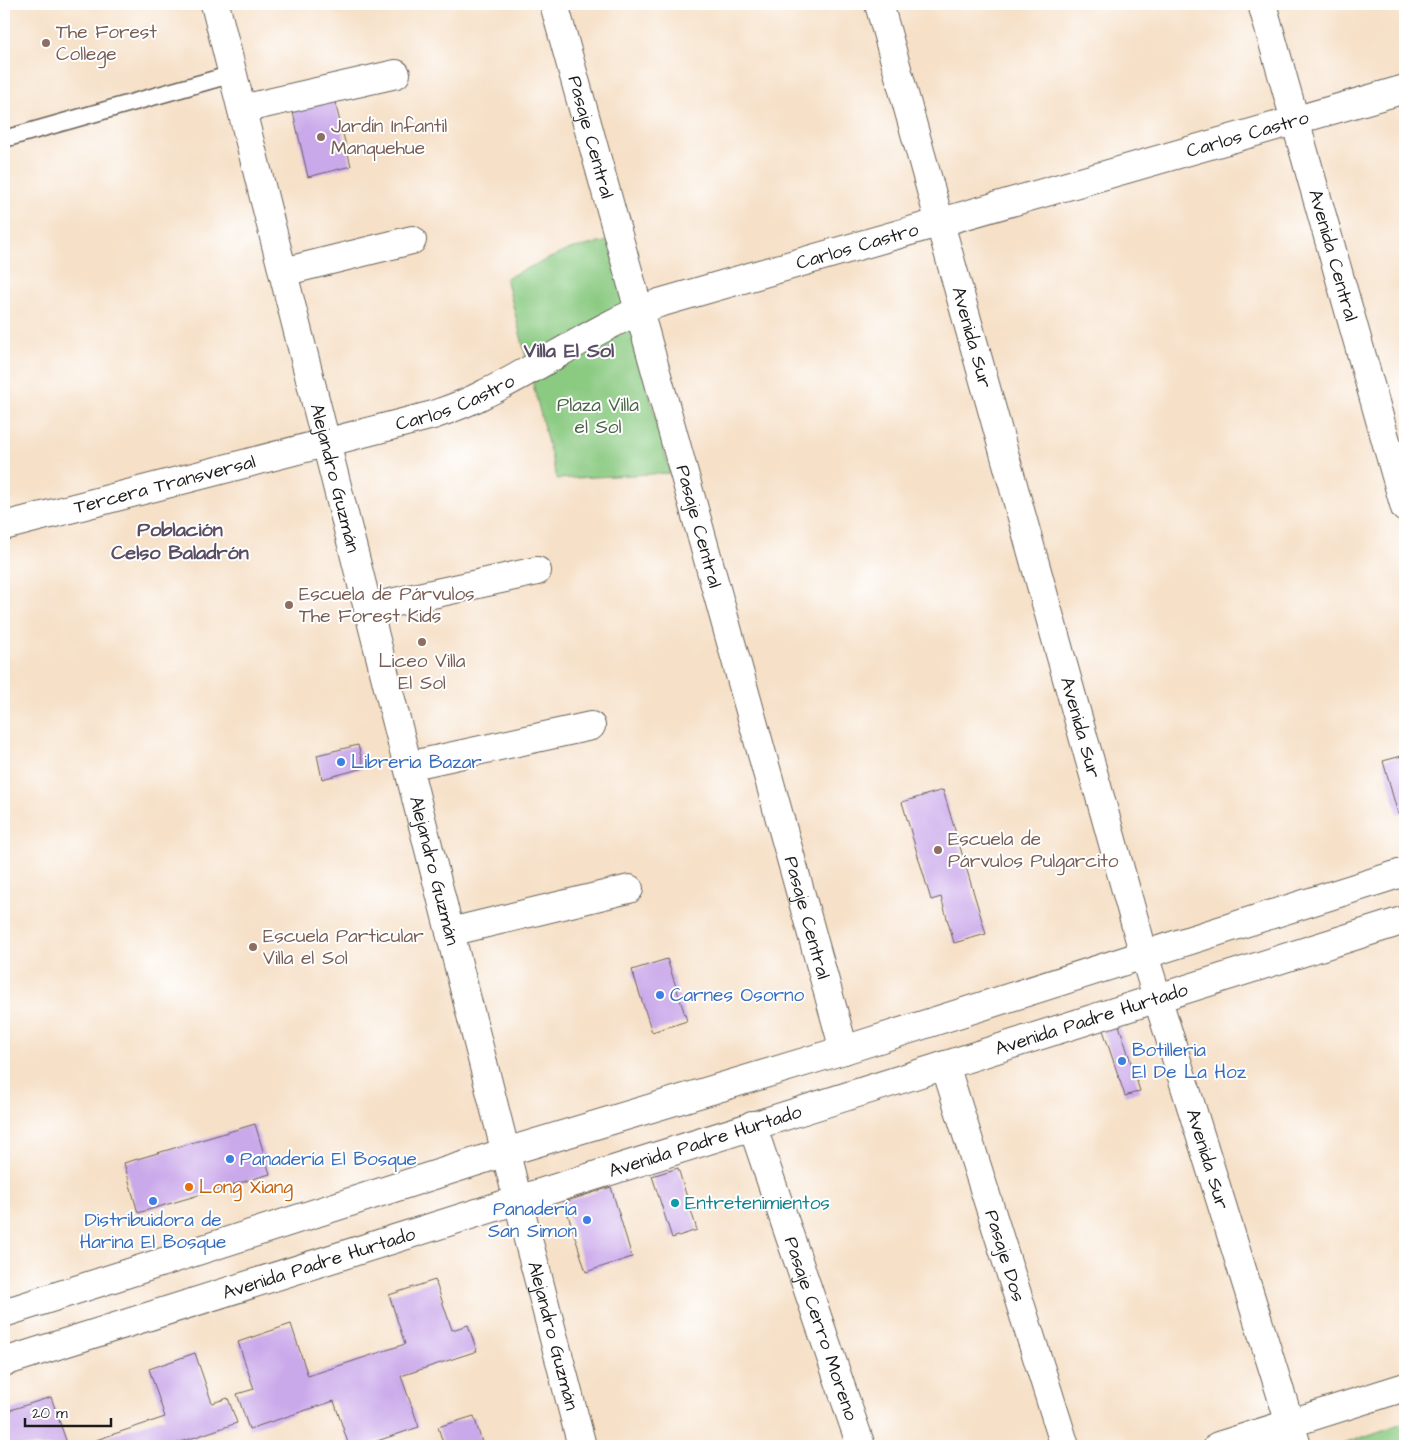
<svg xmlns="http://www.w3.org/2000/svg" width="1409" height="1450" viewBox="0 0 1409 1450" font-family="'Architects Daughter',sans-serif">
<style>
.green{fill:#8aca81;stroke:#53734e}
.building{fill:#caa9ea}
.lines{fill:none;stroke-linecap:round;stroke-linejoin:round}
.service-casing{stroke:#686158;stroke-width:19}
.minor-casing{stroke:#686158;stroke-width:30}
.tertiary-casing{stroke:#686158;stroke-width:30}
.primary-casing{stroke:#686158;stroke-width:30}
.service{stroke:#fff;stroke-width:16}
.minor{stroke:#fff;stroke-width:28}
.tertiary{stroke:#fff;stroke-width:28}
.primary{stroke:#fff;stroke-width:28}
.education-dot{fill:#8d6e63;stroke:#fff;stroke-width:2}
.shop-dot{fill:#3f7fe0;stroke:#fff;stroke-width:2}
.food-dot{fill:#e8710a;stroke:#fff;stroke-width:2}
.culture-dot{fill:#0f9aa8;stroke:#fff;stroke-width:2}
.labels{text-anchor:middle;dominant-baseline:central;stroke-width:4;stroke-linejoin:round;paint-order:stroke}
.education-label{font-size:19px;fill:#785e54;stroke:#fff;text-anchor:start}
.street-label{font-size:19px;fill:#1c1c1c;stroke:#fff}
.park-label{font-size:19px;fill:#486244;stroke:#fff}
.shop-label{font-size:19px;fill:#366cbe;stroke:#fff;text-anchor:start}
.food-label{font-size:19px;fill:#c56008;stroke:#fff;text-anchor:start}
.culture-label{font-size:19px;fill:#0d838f;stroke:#fff;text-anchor:start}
.neighbourhood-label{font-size:20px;font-weight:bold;fill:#594d64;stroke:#fff}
</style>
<rect width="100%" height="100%" fill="#fff"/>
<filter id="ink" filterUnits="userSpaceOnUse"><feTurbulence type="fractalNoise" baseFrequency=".02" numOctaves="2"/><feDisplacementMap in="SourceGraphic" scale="10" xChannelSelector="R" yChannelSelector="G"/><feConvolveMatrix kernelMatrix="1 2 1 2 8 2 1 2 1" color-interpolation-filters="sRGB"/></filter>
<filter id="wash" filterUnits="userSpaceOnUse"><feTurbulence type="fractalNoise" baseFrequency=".0096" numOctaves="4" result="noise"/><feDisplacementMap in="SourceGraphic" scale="20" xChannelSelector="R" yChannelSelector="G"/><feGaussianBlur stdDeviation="1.12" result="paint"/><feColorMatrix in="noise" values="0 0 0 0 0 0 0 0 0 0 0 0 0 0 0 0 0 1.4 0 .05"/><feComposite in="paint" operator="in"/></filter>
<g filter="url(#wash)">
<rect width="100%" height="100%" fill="#f6e0c7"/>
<g class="green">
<path d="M609,241L670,473L557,479L506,278L570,249Z"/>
<path d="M1405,1422V1446H1341V1445Z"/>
</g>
<g id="blocks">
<g class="building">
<path d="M334,98L351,166L308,177L292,108Z"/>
<path d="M358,745L364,768L322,779L317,755Z"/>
<path d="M1405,755V812L1398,814L1383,761Z"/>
<path d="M943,790L986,934L954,943L941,897L931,900L902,802Z"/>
<path d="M667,959L687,1021L652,1032L632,970Z"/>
<path d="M1119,1025L1140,1091L1125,1096L1103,1030Z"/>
<path d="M255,1124L270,1174L138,1213L124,1163Z"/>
<path d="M678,1168L697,1230L672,1238L652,1176Z"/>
<path d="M611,1187L632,1257L586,1272L564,1202Z"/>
<path d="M435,1280L452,1330L468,1325L477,1351L401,1376L419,1427L362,1446H349L334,1401L249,1429L237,1394L254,1389L238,1342L291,1324L308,1376L405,1344L389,1295Z"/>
<path d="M195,1353L212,1403L228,1398L237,1423L169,1446H78L165,1417L149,1369Z"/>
<path d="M51,1397L68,1446H9L4,1431V1412Z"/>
<path d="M474,1416L483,1446H444L438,1427Z"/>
</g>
</g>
</g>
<g filter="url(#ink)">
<use href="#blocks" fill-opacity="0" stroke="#686158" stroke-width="1"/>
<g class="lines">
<g class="service-casing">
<path id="service" d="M4,139L233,74"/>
</g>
<g class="minor-casing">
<g id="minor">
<path id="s1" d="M554,4L844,1050"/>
<path id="s2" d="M1262,4L1405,508"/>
<path d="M242,109L396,74"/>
<path d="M283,272L412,240"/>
<path id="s3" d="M4,526L433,415C451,409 469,402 486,393C545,365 598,325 659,303L1405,89"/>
<path d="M368,608L537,571"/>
<path d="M408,766L591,726"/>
<path d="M450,932L629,889"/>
<path id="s4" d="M945,1065L1065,1446"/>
<path id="s5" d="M752,1125L861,1446"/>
<path d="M1218,1446L1405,1387"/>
</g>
</g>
<g class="tertiary-casing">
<g id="tertiary">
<path id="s6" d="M215,4L518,1201L582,1446"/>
<path id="s7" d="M879,4L1144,955L1297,1446"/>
</g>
</g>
<g class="primary-casing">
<g id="primary">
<path d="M4,1313L506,1152L844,1050L1405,872"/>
<path id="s8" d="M4,1362C471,1216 938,1067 1405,920"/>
</g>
</g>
<use href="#service" class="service"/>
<use href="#minor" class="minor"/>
<use href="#tertiary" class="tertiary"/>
<use href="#primary" class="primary"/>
</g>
</g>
<g class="education-dot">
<circle cx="46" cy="43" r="5"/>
<circle cx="321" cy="137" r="5"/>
<circle cx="289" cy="605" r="5"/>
<circle cx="422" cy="642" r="5"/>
<circle cx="938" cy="850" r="5"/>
<circle cx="253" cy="947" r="5"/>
</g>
<g class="shop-dot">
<circle cx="341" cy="762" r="5"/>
<circle cx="660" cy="995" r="5"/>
<circle cx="1122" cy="1061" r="5"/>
<circle cx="230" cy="1159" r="5"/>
<circle cx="153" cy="1201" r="5"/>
<circle cx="587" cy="1220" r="5"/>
</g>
<circle class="food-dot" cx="189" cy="1187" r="5"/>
<circle class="culture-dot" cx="675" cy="1203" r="5"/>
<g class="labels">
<g class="education-label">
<text x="56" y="32">The Forest<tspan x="56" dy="22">College</tspan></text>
<text x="331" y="126">Jardín Infantil<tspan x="331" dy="22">Manquehue</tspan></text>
<text x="299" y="594">Escuela de Párvulos<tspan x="299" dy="22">The Forest Kids</tspan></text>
<text x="422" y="661" text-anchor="middle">Liceo Villa<tspan x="422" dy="22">El Sol</tspan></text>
<text x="948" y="839">Escuela de<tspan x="948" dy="22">Párvulos Pulgarcito</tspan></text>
<text x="263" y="936">Escuela Particular<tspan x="263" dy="22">Villa el Sol</tspan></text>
</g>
<g class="street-label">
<text stroke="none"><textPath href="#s3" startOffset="1308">Carlos Castro</textPath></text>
<text stroke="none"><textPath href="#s1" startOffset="138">Pasaje Central</textPath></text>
<text stroke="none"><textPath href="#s3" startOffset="902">Carlos Castro</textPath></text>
<text stroke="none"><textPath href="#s2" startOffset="261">Avenida Central</textPath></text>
<text stroke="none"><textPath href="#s7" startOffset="346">Avenida Sur</textPath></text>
<text stroke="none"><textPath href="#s3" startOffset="468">Carlos Castro</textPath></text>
<text stroke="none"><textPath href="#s6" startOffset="489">Alejandro Guzmán</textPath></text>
<text stroke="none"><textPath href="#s3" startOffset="166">Tercera Transversal</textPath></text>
<text stroke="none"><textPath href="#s1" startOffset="542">Pasaje Central</textPath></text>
<text stroke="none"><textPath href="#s7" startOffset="751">Avenida Sur</textPath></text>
<text stroke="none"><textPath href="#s6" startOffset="894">Alejandro Guzmán</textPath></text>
<text stroke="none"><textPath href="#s1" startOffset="948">Pasaje Central</textPath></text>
<text stroke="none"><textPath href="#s8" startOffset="1140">Avenida Padre Hurtado</textPath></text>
<text stroke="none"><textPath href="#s8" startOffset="735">Avenida Padre Hurtado</textPath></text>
<text stroke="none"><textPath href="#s7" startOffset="1201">Avenida Sur</textPath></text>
<text stroke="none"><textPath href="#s4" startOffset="200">Pasaje Dos</textPath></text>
<text stroke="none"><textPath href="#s8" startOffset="330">Avenida Padre Hurtado</textPath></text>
<text stroke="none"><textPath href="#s5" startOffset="215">Pasaje Cerro Moreno</textPath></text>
<text stroke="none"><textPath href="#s6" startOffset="1374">Alejandro Guzmán</textPath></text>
</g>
<g class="park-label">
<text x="598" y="405">Plaza Villa<tspan x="598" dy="22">el Sol</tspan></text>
</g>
<g class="shop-label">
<text x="351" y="762">Libreria Bazar</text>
<text x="670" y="995">Carnes Osorno</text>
<text x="1132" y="1050">Botilleria<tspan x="1132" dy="22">El De La Hoz</tspan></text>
<text x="240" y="1159">Panadería El Bosque</text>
<text x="577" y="1209" text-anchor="end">Panadería<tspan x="577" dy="22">San Simon</tspan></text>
<text x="153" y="1220" text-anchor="middle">Distribuidora de<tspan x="153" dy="22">Harina El Bosque</tspan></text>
</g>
<g class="food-label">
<text x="199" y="1187">Long Xiang</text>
</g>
<g class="culture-label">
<text x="685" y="1203">Entretenimientos</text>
</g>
<g class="neighbourhood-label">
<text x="569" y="351">Villa El Sol</text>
<text x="180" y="530">Población<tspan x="180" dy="23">Celso Baladrón</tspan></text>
</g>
</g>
<rect width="1409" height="1450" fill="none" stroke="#fff" stroke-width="20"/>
<path d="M25 1418v8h86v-8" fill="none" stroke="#1c1c1c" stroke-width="2.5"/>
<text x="32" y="1418" font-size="15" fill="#1c1c1c" stroke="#ffffff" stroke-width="4" paint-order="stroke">20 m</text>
</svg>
